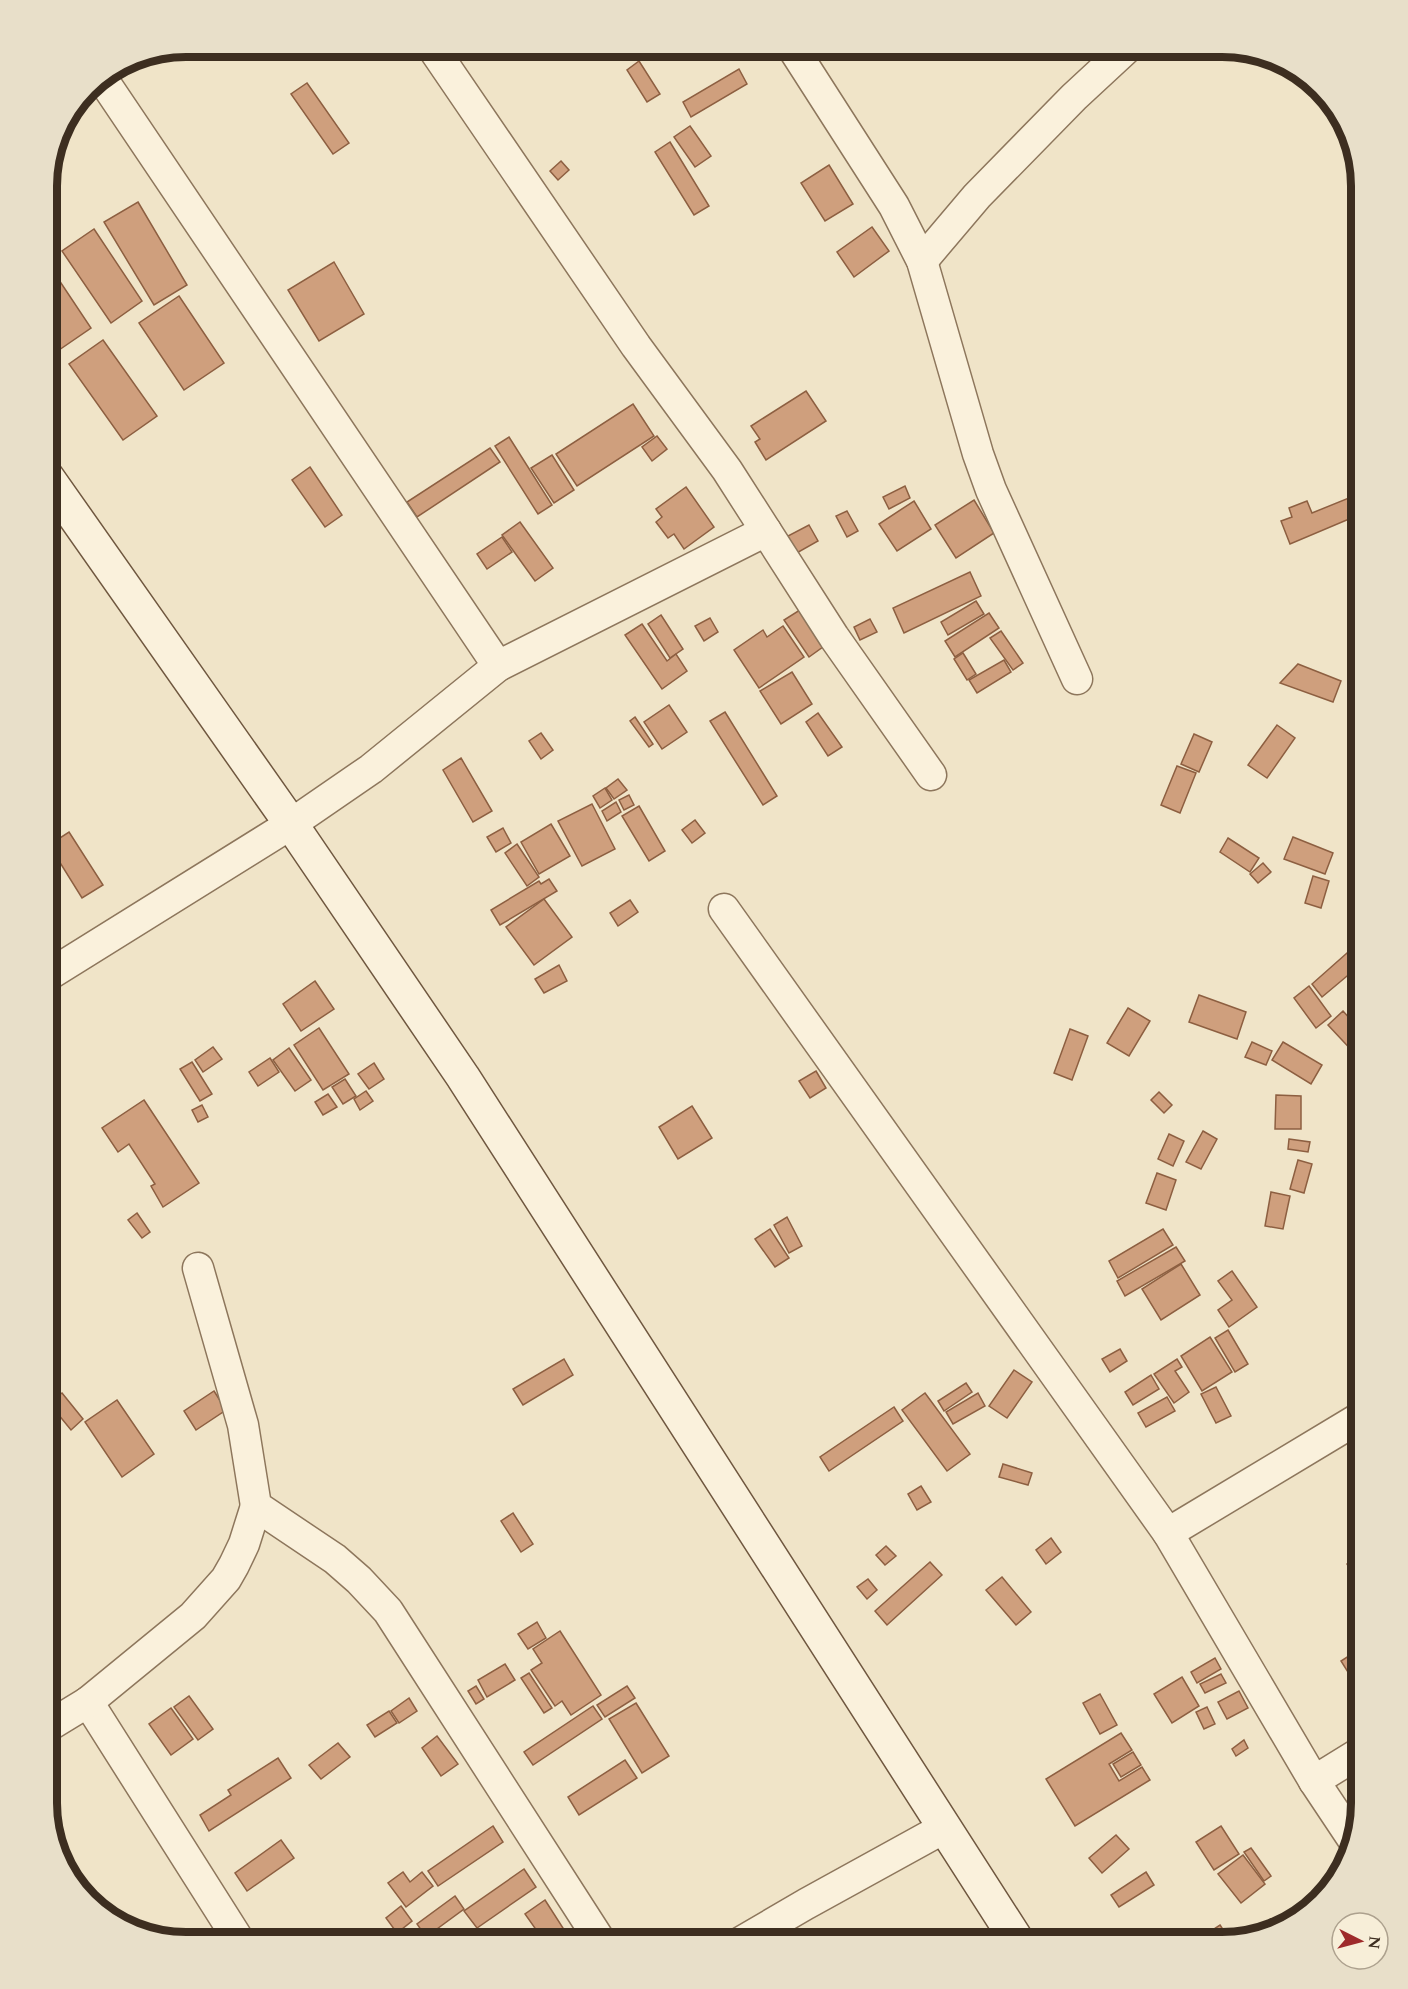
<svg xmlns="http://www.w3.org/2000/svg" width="1408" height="1989" viewBox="0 0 1408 1989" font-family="Spectral,serif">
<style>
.building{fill:#cf9f7d;stroke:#8d5f41;stroke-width:1.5}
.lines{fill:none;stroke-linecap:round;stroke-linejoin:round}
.street-casing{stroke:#8d765c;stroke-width:33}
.secondary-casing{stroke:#6f573f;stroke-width:36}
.street{stroke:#faf1dc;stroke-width:30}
.secondary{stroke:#faf1dc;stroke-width:33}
.rim{fill:none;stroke:#3d2e20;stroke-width:8}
</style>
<rect width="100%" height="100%" fill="#f0e4c8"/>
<g class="building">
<path d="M186,46L202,47L185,58L178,48Z"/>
<path d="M639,61L660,94L647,102L627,70Z"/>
<path d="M739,69L747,84L691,117L683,102Z"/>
<path d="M307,83L349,143L333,154L291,94Z"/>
<path d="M690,126L711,156L695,167L674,137Z"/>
<path d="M670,142L709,206L694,215L655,152Z"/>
<path d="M561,161L569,170L558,180L550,171Z"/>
<path d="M829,165L853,204L825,221L801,183Z"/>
<path d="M138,202L187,285L154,305L104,222Z"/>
<path d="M872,227L889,251L854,277L837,252Z"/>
<path d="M94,229L142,301L111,323L62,251Z"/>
<path d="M47,262L91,328L59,350L47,332Z"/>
<path d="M334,262L364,314L319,341L288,290Z"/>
<path d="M179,296L224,363L184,390L139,323Z"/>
<path d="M103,340L157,416L123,440L69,364Z"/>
<path d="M806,391L826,421L766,460L755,442L760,439L751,426Z"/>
<path d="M633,404L654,436L577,486L556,454Z"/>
<path d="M657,436L667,449L652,461L642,447Z"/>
<path d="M509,437L552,505L538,514L495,446Z"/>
<path d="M490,448L500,462L417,517L407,502Z"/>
<path d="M552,455L574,490L554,503L531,468Z"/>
<path d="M310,467L342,515L325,527L292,480Z"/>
<path d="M905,486L910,498L889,509L883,497Z"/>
<path d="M686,487L714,527L684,549L674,534L668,538L656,522L662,517L656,509Z"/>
<path d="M1361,493V514L1290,544L1281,521L1292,517L1289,508L1307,501L1312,513Z"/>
<path d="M974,500L994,533L956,558L935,525Z"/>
<path d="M914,501L931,529L897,551L879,524Z"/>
<path d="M847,511L858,531L847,537L836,516Z"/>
<path d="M520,522L553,568L535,581L502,535Z"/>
<path d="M809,525L818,541L795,554L786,537Z"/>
<path d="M502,537L512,552L487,569L477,554Z"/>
<path d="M970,572L981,596L904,633L893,608Z"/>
<path d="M976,601L984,614L948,635L941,622Z"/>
<path d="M803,608L827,644L809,657L784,620Z"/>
<path d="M989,613L999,628L955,657L945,641Z"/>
<path d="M661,615L683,649L670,658L648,624Z"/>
<path d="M710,618L718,632L704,641L695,626Z"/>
<path d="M870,619L877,632L860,640L854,627Z"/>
<path d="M642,624L667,661L676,654L687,671L662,689L625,635Z"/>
<path d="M783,626L804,657L759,688L734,650L763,630L767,637Z"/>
<path d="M1001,631L1023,663L1013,670L990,638Z"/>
<path d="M963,653L976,674L967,680L954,659Z"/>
<path d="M1004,660L1011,672L977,693L969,680Z"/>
<path d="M1298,664L1341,681L1333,702L1280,683Z"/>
<path d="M792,672L812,704L781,724L760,691Z"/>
<path d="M669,705L687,732L662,749L644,722Z"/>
<path d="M725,712L777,796L763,805L710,721Z"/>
<path d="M818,713L842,747L828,756L806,722Z"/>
<path d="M635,717L653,744L649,747L630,721Z"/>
<path d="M1277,725L1295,738L1267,778L1248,765Z"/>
<path d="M541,733L553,750L541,759L529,741Z"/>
<path d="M1194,734L1212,742L1199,772L1181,764Z"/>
<path d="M461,758L492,811L473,822L443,770Z"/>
<path d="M1177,766L1196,773L1180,813L1161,805Z"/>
<path d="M618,779L627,790L614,799L606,788Z"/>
<path d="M605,788L612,800L600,808L593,796Z"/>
<path d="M629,795L634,805L624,810L619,800Z"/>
<path d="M616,802L621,812L607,821L602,811Z"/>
<path d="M592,804L615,849L582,866L558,821Z"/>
<path d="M639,806L665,851L649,861L622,816Z"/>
<path d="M695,820L705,833L692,843L682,830Z"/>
<path d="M551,824L570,856L539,874L521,842Z"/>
<path d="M503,828L511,843L496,852L487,837Z"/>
<path d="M69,832L103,885L82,898L49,845Z"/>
<path d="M1293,837L1333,853L1325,874L1284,859Z"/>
<path d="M1228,838L1259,858L1250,872L1220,852Z"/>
<path d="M517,844L539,877L527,886L505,853Z"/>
<path d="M1263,863L1271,872L1258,883L1250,874Z"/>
<path d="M1313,876L1329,881L1321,908L1305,903Z"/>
<path d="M549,879L557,891L500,925L491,910L539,881L541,884Z"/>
<path d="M544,899L572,937L534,965L506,927Z"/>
<path d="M630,900L638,912L618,926L610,913Z"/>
<path d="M1347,953L1359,966L1322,997L1312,984Z"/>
<path d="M559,965L567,981L544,993L535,979Z"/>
<path d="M315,981L334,1009L301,1031L283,1004Z"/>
<path d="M1309,986L1331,1016L1316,1028L1294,998Z"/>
<path d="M1199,995L1246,1012L1237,1039L1189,1022Z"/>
<path d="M1128,1008L1150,1021L1129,1056L1107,1043Z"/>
<path d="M1343,1011L1361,1031V1050L1356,1055L1328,1025Z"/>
<path d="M319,1028L349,1074L323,1090L294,1045Z"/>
<path d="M1070,1029L1088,1036L1072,1080L1054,1073Z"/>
<path d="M1252,1042L1272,1051L1266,1065L1245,1057Z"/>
<path d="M1283,1042L1322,1065L1311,1084L1272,1060Z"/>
<path d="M213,1047L222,1059L203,1072L195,1060Z"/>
<path d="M289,1048L311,1080L295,1091L273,1060Z"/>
<path d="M270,1058L279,1072L258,1086L249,1072Z"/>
<path d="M192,1062L212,1094L200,1101L180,1069Z"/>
<path d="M374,1063L384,1079L369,1089L358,1074Z"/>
<path d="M816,1071L826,1088L810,1098L799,1081Z"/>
<path d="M345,1079L356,1096L343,1104L332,1087Z"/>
<path d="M366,1091L373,1101L360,1110L354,1099Z"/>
<path d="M1159,1092L1172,1105L1164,1113L1151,1100Z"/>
<path d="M328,1094L337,1107L323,1115L315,1102Z"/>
<path d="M1276,1095L1301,1096V1129H1275Z"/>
<path d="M144,1100L199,1183L163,1207L151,1186L155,1184L129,1144L118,1152L102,1128Z"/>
<path d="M202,1105L208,1117L198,1122L192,1110Z"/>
<path d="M692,1106L712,1138L678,1159L659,1127Z"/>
<path d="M1203,1131L1217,1139L1201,1169L1186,1162Z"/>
<path d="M1169,1134L1184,1141L1173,1166L1158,1159Z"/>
<path d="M1289,1139L1310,1142L1308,1152L1288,1149Z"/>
<path d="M1298,1160L1312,1164L1304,1193L1290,1189Z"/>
<path d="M1157,1173L1176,1180L1166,1210L1146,1203Z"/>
<path d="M1271,1192L1290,1196L1283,1229L1265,1226Z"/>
<path d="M137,1213L150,1232L142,1238L128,1220Z"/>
<path d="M787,1217L802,1246L789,1253L774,1225Z"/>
<path d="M770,1229L789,1258L775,1267L755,1239Z"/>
<path d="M1163,1229L1173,1245L1118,1278L1109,1261Z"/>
<path d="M1176,1247L1185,1261L1125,1296L1117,1281Z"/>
<path d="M1181,1264L1200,1295L1161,1320L1142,1289Z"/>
<path d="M1232,1271L1257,1307L1229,1327L1218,1310L1232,1300L1218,1281Z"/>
<path d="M1228,1330L1248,1364L1235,1372L1215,1338Z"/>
<path d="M1210,1337L1232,1372L1202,1391L1181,1356Z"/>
<path d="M1120,1349L1127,1361L1110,1372L1102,1359Z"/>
<path d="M564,1359L573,1375L523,1405L513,1389Z"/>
<path d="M1177,1359L1182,1367L1175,1371L1189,1392L1174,1403L1154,1374Z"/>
<path d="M1014,1370L1032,1382L1007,1418L989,1406Z"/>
<path d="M1151,1375L1159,1389L1133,1405L1125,1392Z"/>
<path d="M966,1383L972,1392L944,1411L938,1401Z"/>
<path d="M1216,1387L1231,1416L1216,1423L1201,1394Z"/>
<path d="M214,1391L226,1410L196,1430L184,1411Z"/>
<path d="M62,1393L83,1419L71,1430L49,1403Z"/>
<path d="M925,1393L970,1454L947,1471L902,1410Z"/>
<path d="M978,1393L985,1406L953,1424L946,1412Z"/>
<path d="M1167,1397L1175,1411L1146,1427L1138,1413Z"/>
<path d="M117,1400L154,1454L122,1477L85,1422Z"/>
<path d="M894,1407L903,1421L829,1471L820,1457Z"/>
<path d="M1003,1464L1032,1473L1028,1485L999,1477Z"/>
<path d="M921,1486L931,1502L917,1510L908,1494Z"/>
<path d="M513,1513L533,1544L521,1552L501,1521Z"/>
<path d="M1051,1538L1061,1552L1046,1564L1036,1550Z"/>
<path d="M886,1546L896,1556L885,1565L876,1555Z"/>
<path d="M1361,1556V1588L1347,1564Z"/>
<path d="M930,1562L942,1575L887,1625L875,1611Z"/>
<path d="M1002,1577L1031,1612L1016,1625L986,1590Z"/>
<path d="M868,1579L877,1590L867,1599L857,1587Z"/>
<path d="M537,1622L546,1638L528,1649L518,1634Z"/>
<path d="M560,1631L601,1695L571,1715L562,1701L555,1706L531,1670L542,1663L533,1649Z"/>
<path d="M1358,1650L1361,1656V1693L1341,1661Z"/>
<path d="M1215,1658L1221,1669L1197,1683L1191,1672Z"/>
<path d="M505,1664L515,1680L487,1697L478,1680Z"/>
<path d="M529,1673L552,1708L544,1713L521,1678Z"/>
<path d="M1221,1674L1226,1683L1205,1693L1200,1684Z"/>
<path d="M1182,1677L1199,1706L1172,1723L1154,1694Z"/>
<path d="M476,1686L484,1699L476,1704L468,1691Z"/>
<path d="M627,1686L635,1698L605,1717L597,1705Z"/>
<path d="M1239,1691L1248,1708L1227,1719L1218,1702Z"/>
<path d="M1100,1694L1117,1725L1100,1734L1083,1703Z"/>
<path d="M189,1696L213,1729L198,1740L174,1707Z"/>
<path d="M409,1698L417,1711L399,1723L391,1711Z"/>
<path d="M636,1703L669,1756L642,1773L609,1719Z"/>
<path d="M593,1706L602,1719L533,1765L524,1752Z"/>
<path d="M1207,1707L1215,1724L1204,1729L1196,1712Z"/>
<path d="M171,1708L193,1739L171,1755L149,1724Z"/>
<path d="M389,1711L397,1723L375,1737L367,1725Z"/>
<path d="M1121,1733L1132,1750L1109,1764L1119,1781L1142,1767L1150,1780L1075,1826L1046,1779Z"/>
<path d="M437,1736L458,1764L441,1776L422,1748Z"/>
<path d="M1244,1740L1248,1748L1236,1756L1232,1749Z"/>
<path d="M338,1743L350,1757L321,1779L309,1765Z"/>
<path d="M1133,1752L1141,1765L1121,1777L1113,1764Z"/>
<path d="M278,1758L291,1778L209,1831L200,1815L231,1795L228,1790Z"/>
<path d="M625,1760L637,1778L579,1815L568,1797Z"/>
<path d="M493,1826L503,1842L438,1886L428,1871Z"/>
<path d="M1221,1826L1239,1854L1214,1870L1196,1842Z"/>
<path d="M1116,1835L1129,1849L1102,1873L1089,1858Z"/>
<path d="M281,1840L294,1858L247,1891L235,1873Z"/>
<path d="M1251,1848L1271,1876L1264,1881L1244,1852Z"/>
<path d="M1243,1855L1265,1884L1241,1903L1218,1874Z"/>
<path d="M524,1869L536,1887L477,1928L464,1911Z"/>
<path d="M403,1872L410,1882L422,1872L433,1886L406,1907L388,1883Z"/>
<path d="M1146,1872L1154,1885L1119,1907L1111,1895Z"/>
<path d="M455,1896L464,1909L426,1937L417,1924Z"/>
<path d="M545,1900L563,1928L544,1941L525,1914Z"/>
<path d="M401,1906L412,1921L397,1933L386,1918Z"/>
<path d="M1220,1925L1230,1940L1222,1942H1194Z"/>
</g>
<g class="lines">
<g class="street-casing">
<g id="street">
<path d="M432,47L636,346L727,470L834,637L931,775"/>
<path d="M792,47L894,206L922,261L978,454L991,490L1077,679"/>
<path d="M101,77L498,666"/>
<path d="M922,261L977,196L1074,97L1128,47"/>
<path d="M724,909L1168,1533L1314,1781L1352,1838"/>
<path d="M47,976L291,824L371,769L498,666L766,531"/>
<path d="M198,1268L243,1425L256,1506L335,1559L359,1580L388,1611L601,1942"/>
<path d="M1168,1533L1361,1417"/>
<path d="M88,1702L240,1942"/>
<path d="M47,1727L88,1702L193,1616L226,1579L234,1565L244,1544L256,1506"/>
<path d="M1314,1781L1361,1752"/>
<path d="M741,1942L806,1904L944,1828"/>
</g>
</g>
<g class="secondary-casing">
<path id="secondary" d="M47,477L291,824L463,1077L1018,1942"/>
</g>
<use href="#street" class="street"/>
<use href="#secondary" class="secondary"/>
</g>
<path d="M0 0H1408V1989H0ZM186 57H1222A129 129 0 0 1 1351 186V1803A129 129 0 0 1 1222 1932H186A129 129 0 0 1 57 1803V186A129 129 0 0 1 186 57Z" fill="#e8dfc9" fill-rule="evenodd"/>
<path class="rim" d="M186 57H1222A129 129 0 0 1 1351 186V1803A129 129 0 0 1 1222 1932H186A129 129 0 0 1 57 1803V186A129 129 0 0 1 186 57Z"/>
<g transform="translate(1360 1941) rotate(96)"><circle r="28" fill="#f7eed8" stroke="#ada18e" stroke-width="1.5"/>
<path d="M0-4.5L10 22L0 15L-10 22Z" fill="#9e2a2b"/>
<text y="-9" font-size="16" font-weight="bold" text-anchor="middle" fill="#3d2e20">N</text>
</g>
</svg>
